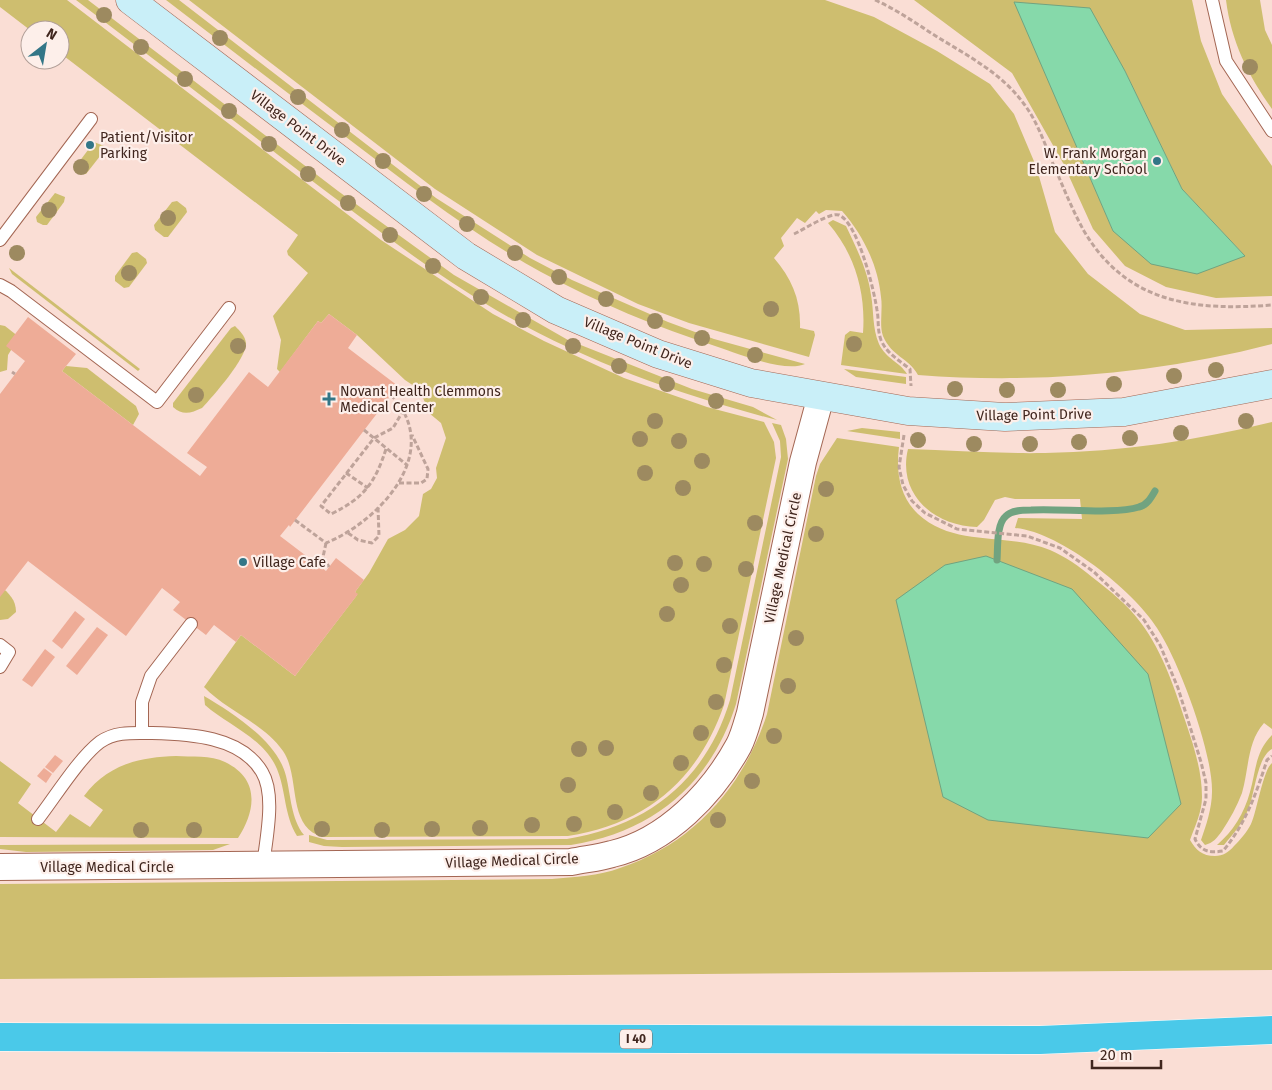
<svg xmlns="http://www.w3.org/2000/svg" width="1272" height="1090" viewBox="0 0 1272 1090" font-family="'Fira Sans',sans-serif">
<style>
.green{fill:#cebe6f;fill-rule:evenodd}
.water{fill:#86d9aa;stroke:#71a380}
.lines{fill:none;stroke-linecap:round;stroke-linejoin:round}
.stream{stroke:#71a380;stroke-width:7}
.building{fill:#eeac97}
.lane-casing{stroke:#a36653;stroke-width:14}
.street-casing{stroke:#a36653;stroke-width:28}
.secondary-casing{stroke:#a36653;stroke-width:29}
.highway-casing{stroke:#fff;stroke-width:29}
.path{stroke:#bea39a;stroke-width:3;stroke-dasharray:5 2.5;stroke-linecap:butt}
.lane{stroke:#fff;stroke-width:12}
.street{stroke:#fff;stroke-width:26}
.secondary{stroke:#c9eff8;stroke-width:28}
.highway{stroke:#4ac9e9;stroke-width:28}
.tree{fill:#9d8a60}
.poi-dot{fill:#337687;stroke:#fdefea;stroke-width:2}
.labels{text-anchor:middle;dominant-baseline:central;stroke-width:4.5;stroke-linejoin:round;paint-order:stroke}
.shield{fill:#fdefea;stroke:#79625b;stroke-width:1}
.shield-label{font-size:12px;font-weight:bold;fill:#40261e}
.street-label{font-size:14px;fill:#40261e;stroke:#fdefea}
.poi-label{font-size:14px;fill:#40261e;stroke:#fdefea;text-anchor:start}
</style>
<rect width="100%" height="100%" fill="#faded5"/>
<g class="green">
<path d="M0,0H67L381,240L493,314L544,341L624,378L707,407L764,422L774,442L776,458L724,705C698,780 646,824 568,836L323,837C286,827 301,777 283,751C263,723 227,711 204,687L241,635L295,676L357,595L355,592L369,573L388,539L405,530L419,516L423,494L431,489L437,478L436,468L446,438L441,423L429,413L420,390L405,380L357,335L329,314L321,323L318,321L280,372L277,369L281,340L273,316L308,273L288,255L287,251L298,235L60,53V30H30L0,7Z"/>
<path d="M76,0H88L338,191L454,275L568,340L692,389L753,407L777,420C679,395 584,361 496,310C428,270 366,221 303,174C228,116 152,58 76,0Z"/>
<path d="M166,0H179L436,198L530,258L572,280L668,322L714,339L805,364C785,373 739,354 718,347C657,327 598,303 541,272C472,234 409,185 346,137C286,92 226,46 166,0Z"/>
<path d="M189,0H825L874,17L937,51L990,84L1014,114L1036,166L1055,232L1088,274L1140,314L1185,330L1272,328V344C1157,374 1037,384 918,375C908,357 892,357 883,336C879,325 883,309 881,297C878,265 863,235 842,211L826,210L819,214L816,211L805,223L797,218L781,238L784,246L774,258C792,279 801,300 800,328L814,331L815,335L809,357L689,323L638,304L537,255L435,189Z"/>
<path d="M914,0H1192L1201,41L1222,94L1272,166V296L1216,298L1166,287L1125,266L1093,229L1063,163L1012,73ZM1015,2L1125,71L1182,189L1245,256L1113,231Z"/>
<path d="M1226,0H1260L1265,30L1272,45V109C1248,75 1231,41 1226,0Z"/>
<path d="M94,142L104,146V151L86,174H82L76,170V166Z"/>
<path d="M55,193L65,197L64,202L47,225H43L37,222L36,217Z"/>
<path d="M177,201L186,208L187,212L168,237H164L155,230L154,225L172,202Z"/>
<path d="M833,220L846,226C856,247 868,271 871,295C874,311 872,327 879,344C886,359 900,362 907,374L841,365L845,335L850,331L863,333C866,293 855,254 828,223Z"/>
<path d="M137,252L146,259L147,263L129,287L124,288L115,281V276L132,253Z"/>
<path d="M9,268L140,369L138,371L12,274Z"/>
<path d="M0,325L5,326L19,337L8,355L7,370L0,372Z"/>
<path d="M235,326C240,331 245,336 246,343C247,358 213,396 202,408C191,413 183,416 173,407V403L231,328Z"/>
<path d="M66,366L87,368L136,406L139,414L133,425L62,371Z"/>
<path d="M844,369L906,377V384L856,377Z"/>
<path d="M1272,422V729L1264,723C1247,742 1249,769 1242,793C1237,806 1230,819 1222,831C1217,838 1213,843 1205,845L1201,840C1206,826 1212,808 1212,792C1213,753 1179,661 1157,628C1133,590 1060,532 1015,528L1018,518L1082,519L1080,499H1015L1005,497L995,500L984,520L977,527C934,526 897,494 908,449C953,450 999,454 1045,453C1121,452 1198,440 1272,422Z"/>
<path d="M772,423L781,425L786,439L788,459L736,704C711,784 653,832 571,845L342,847L324,846L309,842V835L327,840L567,839C648,826 706,780 730,700L781,457L780,441Z"/>
<path d="M862,428L900,432V439L847,431Z"/>
<path d="M837,438L899,447C896,471 899,496 918,514C955,548 1007,532 1050,550C1066,557 1079,566 1092,577C1109,590 1128,605 1141,623C1163,652 1175,690 1186,723C1194,747 1202,771 1202,797C1202,812 1195,826 1190,840C1196,850 1202,856 1215,856C1223,856 1229,852 1234,846C1240,840 1247,832 1251,824C1257,811 1263,770 1272,763V970L0,979V884L552,879C574,877 599,876 620,868C693,844 744,786 767,714L816,476L820,464Z"/>
<path d="M0,586C9,593 16,600 16,612L8,619L0,620Z"/>
<path d="M204,696C233,713 278,742 286,776C291,796 291,819 304,835L297,836C284,815 286,791 277,769C264,738 229,726 205,705Z"/>
<path d="M1272,735V749C1257,757 1255,793 1248,810C1243,823 1233,834 1224,845H1217C1233,831 1244,814 1250,792C1256,771 1255,752 1272,735Z"/>
<path d="M176,756C191,757 211,755 225,762C260,779 256,810 238,838L0,837V761L31,784L18,803L56,832L70,814L90,827L103,810L84,796C107,765 139,757 176,756Z"/>
<path d="M230,844L213,850L26,852L0,849V845Z"/>
</g>
<g class="water">
<path d="M1014,2L1090,8L1125,71L1182,189L1245,256L1197,274L1151,264L1113,231Z"/>
<path d="M986,556L1072,589L1148,674L1181,804L1148,838L988,820L943,797L896,600L945,565Z"/>
</g>
<g class="lines">
<path class="stream" d="M997,560C998,549 996,524 1006,516C1012,510 1023,510 1031,510C1060,508 1114,515 1139,507C1147,505 1151,498 1155,491"/>
</g>
<g class="building">
<path d="M329,314L357,335L348,348L398,386L290,527L289,525L280,536L326,571L336,558L364,580L355,592L358,594L295,676L241,635L236,642L214,625L206,635L173,610L180,602L162,588L126,636L28,561L0,597V394L25,361L6,346L28,317L76,354L62,371L200,476L207,467L187,453L249,372L268,387L318,321L321,323Z"/>
<path d="M75,611L85,619L62,649L52,641Z"/>
<path d="M97,627L108,635L77,675L66,666Z"/>
<path d="M45,649L55,657L32,687L22,680Z"/>
<path d="M55,755L63,761L53,773L45,767Z"/>
<path d="M44,768L52,774L46,783L37,776Z"/>
</g>
<g class="lines">
<g class="lane-casing">
<g id="lane">
<path d="M1212,0L1226,61L1272,131"/>
<path d="M0,240L91,119"/>
<path d="M0,285L11,291L157,402L229,308"/>
<path d="M0,645L9,652L0,667"/>
<path d="M142,733V702L151,676L191,624"/>
<path d="M38,819C55,797 79,758 100,742C116,731 134,733 152,733C189,734 241,736 262,772C276,795 266,839 263,866"/>
</g>
</g>
<g class="street-casing">
<path id="street" d="M0,867L571,862C585,859 599,858 612,854C667,841 713,793 739,745C744,735 747,723 750,713L803,462L821,396"/>
</g>
<g class="secondary-casing">
<path id="secondary" d="M130,0L466,256L556,310L658,354L751,383L908,411L1005,417L1124,412L1272,384"/>
</g>
<g class="highway-casing">
<path id="highway" d="M0,1037L1040,1040L1272,1030"/>
</g>
<g class="path">
<path d="M875,0C895,9 913,21 931,33C964,54 1000,71 1024,104C1040,125 1047,152 1058,175C1066,194 1074,213 1084,231C1127,304 1195,311 1272,305"/>
<path d="M794,234C803,230 830,212 839,215C858,223 874,290 877,310C879,320 877,329 881,340C887,354 899,360 910,369L911,386"/>
<path d="M12,372L15,374"/>
<path d="M364,430L407,465"/>
<path d="M904,435L899,467L903,485L912,501L925,513L957,529L1027,536L1060,548L1094,572L1144,620L1160,645L1178,688L1201,762L1206,783V799L1195,839C1201,852 1210,853 1223,851C1246,823 1256,794 1267,760L1272,756"/>
<path d="M386,449C375,483 364,498 331,514L321,506L374,438L393,428L403,411"/>
<path d="M346,473L368,488"/>
<path d="M399,483H421L427,479L428,469L412,435"/>
<path d="M295,520L326,543C380,521 445,451 391,395"/>
<path d="M348,533L358,540L372,543L379,536L378,507"/>
<path d="M326,543L323,557L329,567"/>
</g>
<use href="#lane" class="lane"/>
<use href="#street" class="street"/>
<use href="#secondary" class="secondary"/>
<use href="#highway" class="highway"/>
</g>
<g class="tree">
<circle cx="104" cy="15" r="8"/>
<circle cx="220" cy="38" r="8"/>
<circle cx="141" cy="47" r="8"/>
<circle cx="1250" cy="67" r="8"/>
<circle cx="185" cy="79" r="8"/>
<circle cx="298" cy="97" r="8"/>
<circle cx="229" cy="111" r="8"/>
<circle cx="342" cy="130" r="8"/>
<circle cx="269" cy="144" r="8"/>
<circle cx="383" cy="161" r="8"/>
<circle cx="81" cy="167" r="8"/>
<circle cx="308" cy="174" r="8"/>
<circle cx="424" cy="194" r="8"/>
<circle cx="348" cy="203" r="8"/>
<circle cx="49" cy="210" r="8"/>
<circle cx="168" cy="218" r="8"/>
<circle cx="467" cy="224" r="8"/>
<circle cx="390" cy="235" r="8"/>
<circle cx="17" cy="253" r="8"/>
<circle cx="515" cy="253" r="8"/>
<circle cx="433" cy="266" r="8"/>
<circle cx="129" cy="273" r="8"/>
<circle cx="559" cy="277" r="8"/>
<circle cx="481" cy="297" r="8"/>
<circle cx="606" cy="299" r="8"/>
<circle cx="771" cy="309" r="8"/>
<circle cx="523" cy="320" r="8"/>
<circle cx="655" cy="321" r="8"/>
<circle cx="702" cy="338" r="8"/>
<circle cx="854" cy="344" r="8"/>
<circle cx="238" cy="346" r="8"/>
<circle cx="573" cy="346" r="8"/>
<circle cx="755" cy="355" r="8"/>
<circle cx="619" cy="366" r="8"/>
<circle cx="1216" cy="370" r="8"/>
<circle cx="1174" cy="376" r="8"/>
<circle cx="667" cy="384" r="8"/>
<circle cx="1114" cy="384" r="8"/>
<circle cx="955" cy="389" r="8"/>
<circle cx="1007" cy="390" r="8"/>
<circle cx="1058" cy="390" r="8"/>
<circle cx="196" cy="395" r="8"/>
<circle cx="716" cy="401" r="8"/>
<circle cx="655" cy="421" r="8"/>
<circle cx="1246" cy="421" r="8"/>
<circle cx="1181" cy="433" r="8"/>
<circle cx="1130" cy="438" r="8"/>
<circle cx="640" cy="439" r="8"/>
<circle cx="918" cy="440" r="8"/>
<circle cx="679" cy="441" r="8"/>
<circle cx="1079" cy="442" r="8"/>
<circle cx="974" cy="444" r="8"/>
<circle cx="1030" cy="444" r="8"/>
<circle cx="702" cy="461" r="8"/>
<circle cx="645" cy="473" r="8"/>
<circle cx="683" cy="488" r="8"/>
<circle cx="826" cy="489" r="8"/>
<circle cx="755" cy="523" r="8"/>
<circle cx="816" cy="534" r="8"/>
<circle cx="675" cy="563" r="8"/>
<circle cx="704" cy="564" r="8"/>
<circle cx="746" cy="569" r="8"/>
<circle cx="681" cy="585" r="8"/>
<circle cx="667" cy="614" r="8"/>
<circle cx="730" cy="626" r="8"/>
<circle cx="796" cy="638" r="8"/>
<circle cx="724" cy="665" r="8"/>
<circle cx="788" cy="686" r="8"/>
<circle cx="716" cy="702" r="8"/>
<circle cx="701" cy="733" r="8"/>
<circle cx="774" cy="736" r="8"/>
<circle cx="606" cy="748" r="8"/>
<circle cx="579" cy="749" r="8"/>
<circle cx="681" cy="763" r="8"/>
<circle cx="752" cy="781" r="8"/>
<circle cx="568" cy="785" r="8"/>
<circle cx="651" cy="793" r="8"/>
<circle cx="615" cy="812" r="8"/>
<circle cx="718" cy="820" r="8"/>
<circle cx="574" cy="824" r="8"/>
<circle cx="532" cy="825" r="8"/>
<circle cx="480" cy="828" r="8"/>
<circle cx="322" cy="829" r="8"/>
<circle cx="432" cy="829" r="8"/>
<circle cx="141" cy="830" r="8"/>
<circle cx="194" cy="830" r="8"/>
<circle cx="382" cy="830" r="8"/>
</g>
<g class="poi-dot">
<circle cx="90" cy="145" r="5"/>
<circle cx="1157" cy="161" r="5"/>
<path d="M326.5 391.5h5v5h5v5h-5v5h-5v-5h-5v-5h5z"/>
<circle cx="243" cy="562" r="5"/>
</g>
<g class="labels">
<rect class="shield" x="620" y="1029.5" width="32" height="19" rx="4"/>
<g class="shield-label">
<text x="636" y="1039">I 40</text>
</g>
<g class="street-label">
<text transform="translate(298 128) rotate(37)">Village Point Drive</text>
<text transform="translate(638 343) rotate(22)">Village Point Drive</text>
<text transform="translate(1034 415) rotate(-1)">Village Point Drive</text>
<text transform="translate(783 558) rotate(-78)">Village Medical Circle</text>
<text transform="translate(512 861) rotate(-2)">Village Medical Circle</text>
<text x="107" y="867">Village Medical Circle</text>
</g>
<g class="poi-label">
<text x="100" y="137">Patient/Visitor<tspan x="100" dy="16">Parking</tspan></text>
<text x="1147" y="153" text-anchor="end">W. Frank Morgan<tspan x="1147" dy="16">Elementary School</tspan></text>
<text x="340" y="391">Novant Health Clemmons<tspan x="340" dy="16">Medical Center</tspan></text>
<text x="253" y="562">Village Cafe</text>
</g>
</g>
<g transform="translate(45 45) rotate(31)"><circle r="24" fill="#fdefea" stroke="#b19f98"/>
<path d="M0-4L9 19L0 12L-9 19Z" fill="#337687"/>
<text y="-8" font-size="14" font-weight="bold" text-anchor="middle" fill="#40261e">N</text>
</g>
<path d="M1092 1060v8h69v-8" fill="none" stroke="#40261e" stroke-width="2.5"/>
<text x="1100" y="1060" font-size="15" fill="#40261e" stroke="#fdefea" stroke-width="4" paint-order="stroke">20 m</text>
</svg>
